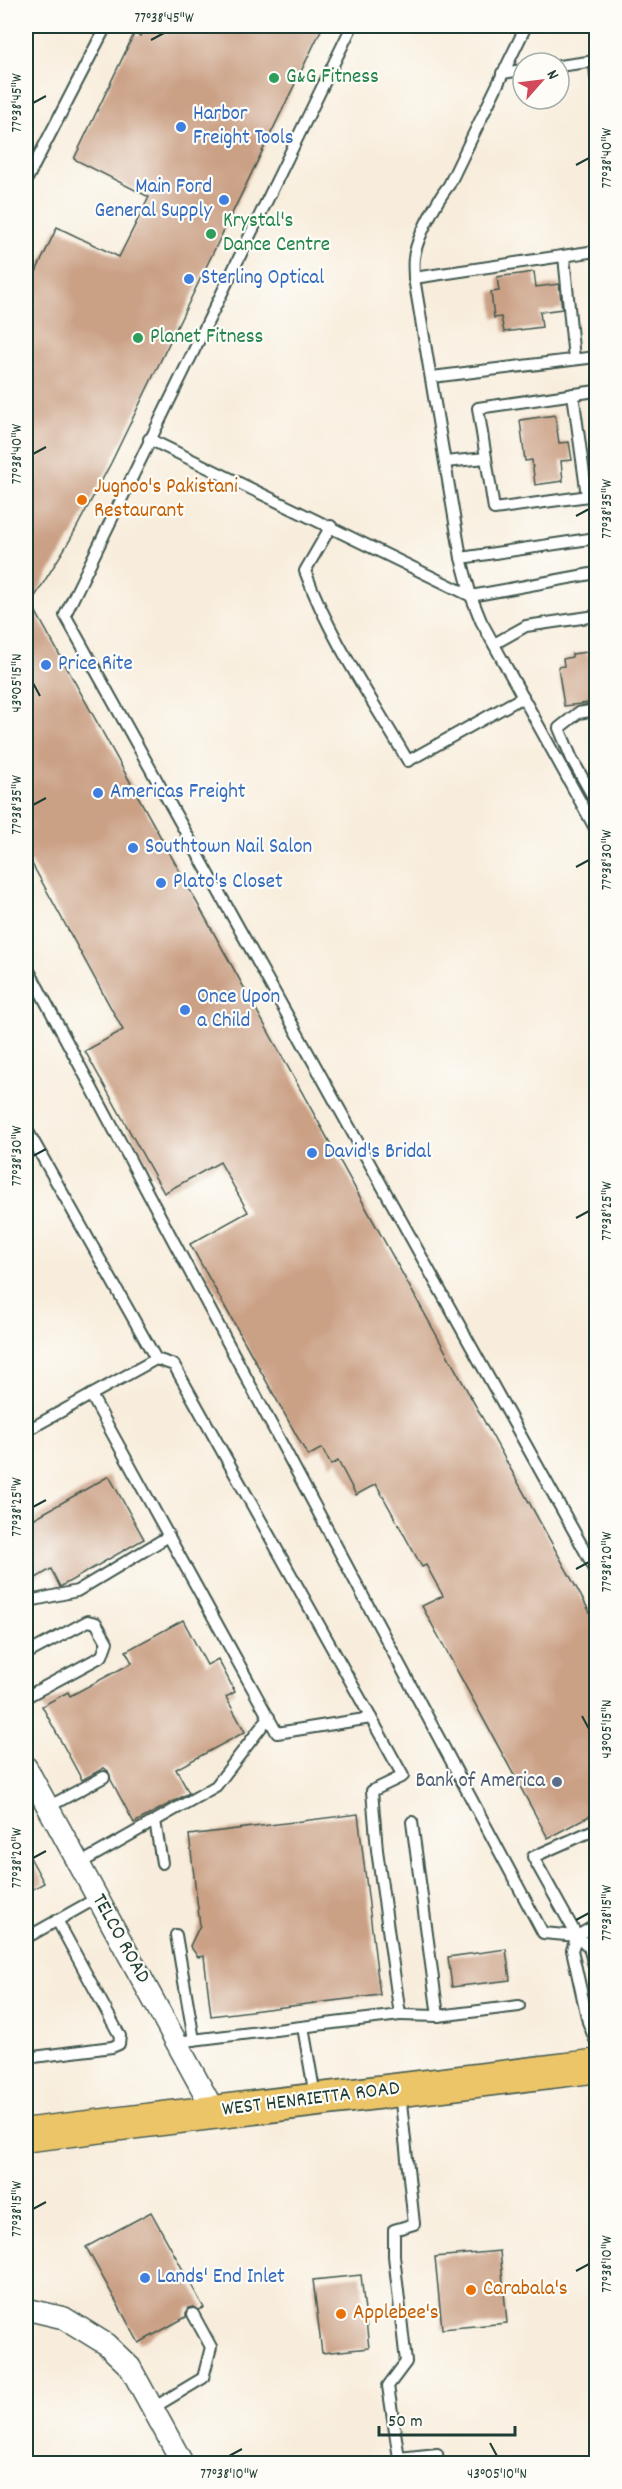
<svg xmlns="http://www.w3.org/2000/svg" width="622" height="2489" viewBox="0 0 622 2489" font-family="Dekko,sans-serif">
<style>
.building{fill:#cba186}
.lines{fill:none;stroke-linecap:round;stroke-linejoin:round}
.lane-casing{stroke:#40574d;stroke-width:14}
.street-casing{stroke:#40574d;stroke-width:24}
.primary-casing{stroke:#40574d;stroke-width:36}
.lane{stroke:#fff;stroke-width:10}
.street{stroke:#fff;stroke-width:21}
.primary{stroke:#ecc569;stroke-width:33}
.rail{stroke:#1f3d34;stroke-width:4.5;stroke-dasharray:9 4.5;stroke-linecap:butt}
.ticks{fill:none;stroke:#1f3d34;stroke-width:2}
.leisure-dot{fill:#2e9e5b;stroke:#fdfcf7;stroke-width:2}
.shop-dot{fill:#3f7fe0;stroke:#fdfcf7;stroke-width:2}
.food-dot{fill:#e8710a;stroke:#fdfcf7;stroke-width:2}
.service-dot{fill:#5c6f8a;stroke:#fdfcf7;stroke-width:2}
.labels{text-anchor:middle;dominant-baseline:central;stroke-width:4.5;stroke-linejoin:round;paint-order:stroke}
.leisure-label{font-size:21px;fill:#27864d;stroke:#fdfcf7;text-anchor:start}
.shop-label{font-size:21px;fill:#366cbe;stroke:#fdfcf7;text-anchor:start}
.food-label{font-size:21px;fill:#c56008;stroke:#fdfcf7;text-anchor:start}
.service-label{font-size:21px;fill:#4e5e75;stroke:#fdfcf7;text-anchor:end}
.street-label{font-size:21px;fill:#1f3d34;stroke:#fdfcf7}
.neatline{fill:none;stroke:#1f3d34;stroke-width:2}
.ticks-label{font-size:15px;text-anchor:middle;fill:#1f3d34}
</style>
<rect width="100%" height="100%" fill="#fdfcf7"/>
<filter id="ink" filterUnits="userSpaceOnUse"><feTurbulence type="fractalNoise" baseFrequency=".0167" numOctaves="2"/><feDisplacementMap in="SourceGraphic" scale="12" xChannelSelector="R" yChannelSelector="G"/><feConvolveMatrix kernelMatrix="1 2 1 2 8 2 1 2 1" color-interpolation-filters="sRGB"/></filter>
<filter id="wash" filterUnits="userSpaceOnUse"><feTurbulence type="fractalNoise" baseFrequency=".008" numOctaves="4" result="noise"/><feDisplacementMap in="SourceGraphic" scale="24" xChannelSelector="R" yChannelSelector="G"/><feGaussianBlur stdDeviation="1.35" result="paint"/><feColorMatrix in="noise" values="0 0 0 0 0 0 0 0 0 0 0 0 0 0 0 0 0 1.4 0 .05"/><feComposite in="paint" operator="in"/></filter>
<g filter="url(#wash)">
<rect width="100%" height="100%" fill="#f8eddc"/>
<g id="blocks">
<g class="building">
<path d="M145,26H323L111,463L70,540L31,603L597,1625V1812L548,1838L422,1606L443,1596L426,1565L422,1567L376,1484L356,1495L338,1461L331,1465L322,1448L308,1456L190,1244L248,1212L220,1162L164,1193L85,1051L123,1030L31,862L26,865V371L33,356L26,352V293L57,227L119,257L149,197L74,159L134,34L140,36Z"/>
<path d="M534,272L536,287L559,284L562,309L540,312L542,327L504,332L501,317L494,318L491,292L499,291L497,277Z"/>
<path d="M555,415L559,443L569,442L572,460L561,461L563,481L535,485L532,460L525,461L520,420Z"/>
<path d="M587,652L588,656L597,655V702L564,706L558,667L564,666L563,659L572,657V654Z"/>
<path d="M109,1476L144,1539L60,1587L51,1569L26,1584V1523Z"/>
<path d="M183,1620L207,1665L218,1659L235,1692L226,1697L245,1732L176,1769L189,1793L134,1823L111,1780L108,1771L104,1768L82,1780L42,1706L68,1692L70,1696L132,1663L126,1651Z"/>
<path d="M358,1814L380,1995L211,2016L204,1956L198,1957L190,1946L200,1925L189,1835Z"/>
<path d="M26,1850L44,1883L26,1893Z"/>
<path d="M506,1949L510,1980L452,1987L448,1957Z"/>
<path d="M151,2212L204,2308L199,2310L194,2307L189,2308L186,2313V2317L139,2343L86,2247Z"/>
<path d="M500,2251L507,2323L442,2329L435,2257Z"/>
<path d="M361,2275L369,2348L322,2353L313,2280Z"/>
</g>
</g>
</g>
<g filter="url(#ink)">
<use href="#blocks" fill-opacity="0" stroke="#40574d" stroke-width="1.5"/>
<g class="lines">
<g class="lane-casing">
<g id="lane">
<path d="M352,26L65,615L596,1571"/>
<path d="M526,26L449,185C437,200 416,239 414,258C413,265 414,272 414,278L461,558L471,596L481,621L596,830"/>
<path d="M559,66L595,61L596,77"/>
<path d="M502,73L523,70"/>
<path d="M26,181L106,26"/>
<path d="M564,256L574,359"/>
<path d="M414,278L596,251"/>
<path d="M432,377L596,357"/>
<path d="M573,394L587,496"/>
<path d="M149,439L471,596L596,573"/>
<path d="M486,458L478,408L596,391"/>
<path d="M445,462L486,458L494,509L596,495"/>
<path d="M331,526L305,571C330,639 372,699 408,761L523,697"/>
<path d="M461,558L596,538"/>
<path d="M494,644L526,626L596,616"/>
<path d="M596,710L578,713L559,728L572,759L596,802"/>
<path d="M26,965L543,1933L577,1936L596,1925"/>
<path d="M26,1128L156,1359L26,1431"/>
<path d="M156,1359L174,1365L371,1718"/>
<path d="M91,1395L277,1733L371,1718L403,1776L372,1791L377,1850L400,2015L176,2042"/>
<path d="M26,1605L34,1600L77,1591L169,1536"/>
<path d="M26,1654L88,1621L96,1623L107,1642L102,1656L26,1697"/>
<path d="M48,1807L104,1777"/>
<path d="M155,1821L162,1863"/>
<path d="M412,1822L438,2016L519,2006"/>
<path d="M596,1829L533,1857L577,1936L589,1947L596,1973"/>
<path d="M79,1864L216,1786L269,1717"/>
<path d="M176,1935L194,2040"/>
<path d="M577,1936L572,1950L588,2022L596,2042"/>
<path d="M26,1938L97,1898"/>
<path d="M400,2015L438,2016"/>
<path d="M303,2027L315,2096"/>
<path d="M26,2058L112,2047L119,2044L120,2036L57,1920"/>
<path d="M400,2093L414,2224L394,2230V2256L406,2362L388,2386L399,2458L437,2454L439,2464"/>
<path d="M153,2408L203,2378L211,2347L193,2314"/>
</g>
</g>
<g class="street-casing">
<g id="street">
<path d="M26,1767L214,2111"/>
<path d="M26,2309L64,2318L106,2344L130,2367L183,2464"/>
</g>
</g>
<g class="primary-casing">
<path id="primary" d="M26,2135L596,2066"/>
</g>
<use href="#lane" class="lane"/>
<use href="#street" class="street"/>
<use href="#primary" class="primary"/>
<path class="rail" d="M26,38L32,26"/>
</g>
</g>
<path class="ticks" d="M151,40L164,33M33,103L46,96M576,165L589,158M33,454L46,447M576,516L589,509M33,683L40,696M33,805L46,798M576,867L589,860M33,1156L46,1149M576,1218L589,1211M33,1507L46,1500M576,1569L589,1562M582,1716L589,1729M33,1858L46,1851M576,1920L589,1913M33,2209L46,2202M576,2271L589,2264M490,2443L497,2456M229,2456L242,2449"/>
<g class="leisure-dot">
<circle cx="274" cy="78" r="6"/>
<circle cx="211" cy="234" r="6"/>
<circle cx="138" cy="338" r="6"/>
</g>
<g class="shop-dot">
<circle cx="181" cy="127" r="6"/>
<circle cx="224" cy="200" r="6"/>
<circle cx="189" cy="279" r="6"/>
<circle cx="46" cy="665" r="6"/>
<circle cx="98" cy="793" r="6"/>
<circle cx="133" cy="848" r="6"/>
<circle cx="161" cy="883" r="6"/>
<circle cx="185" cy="1010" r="6"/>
<circle cx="312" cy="1153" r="6"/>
<circle cx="145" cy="2278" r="6"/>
</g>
<g class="food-dot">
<circle cx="82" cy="500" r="6"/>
<circle cx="471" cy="2290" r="6"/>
<circle cx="341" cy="2314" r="6"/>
</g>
<circle class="service-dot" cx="557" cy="1782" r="6"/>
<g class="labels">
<g class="leisure-label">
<text x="286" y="78">G&amp;G Fitness</text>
<text x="223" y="222">Krystal's<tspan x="223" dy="24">Dance Centre</tspan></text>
<text x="150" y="338">Planet Fitness</text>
</g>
<g class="shop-label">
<text x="193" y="115">Harbor<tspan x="193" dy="24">Freight Tools</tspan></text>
<text x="212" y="188" text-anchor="end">Main Ford<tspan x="212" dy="24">General Supply</tspan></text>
<text x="201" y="279">Sterling Optical</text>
<text x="58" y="665">Price Rite</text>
<text x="110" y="793">Americas Freight</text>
<text x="145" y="848">Southtown Nail Salon</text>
<text x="173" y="883">Plato's Closet</text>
<text x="197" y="998">Once Upon<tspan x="197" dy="24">a Child</tspan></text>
<text x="324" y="1153">David's Bridal</text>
<text x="157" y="2278">Lands' End Inlet</text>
</g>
<g class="food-label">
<text x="94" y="488">Jugnoo's Pakistani<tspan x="94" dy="24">Restaurant</tspan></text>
<text x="483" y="2290">Carabala's</text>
<text x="353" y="2314">Applebee's</text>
</g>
<g class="service-label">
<text x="545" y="1782">Bank of America</text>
</g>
<g class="street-label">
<text transform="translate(120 1939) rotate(61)">TELCO ROAD</text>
<text transform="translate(311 2100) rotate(-7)">WEST HENRIETTA ROAD</text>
</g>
</g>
<rect width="622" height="2489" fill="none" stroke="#fdfcf7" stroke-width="66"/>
<g transform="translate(541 81) rotate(62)"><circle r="28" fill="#fdfcf7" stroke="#a4b0a9" stroke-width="1.5"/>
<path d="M0-4.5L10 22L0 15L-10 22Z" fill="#d1495b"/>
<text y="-9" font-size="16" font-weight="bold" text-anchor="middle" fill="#1f3d34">N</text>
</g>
<path d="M379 2426v9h136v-9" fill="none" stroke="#1f3d34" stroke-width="3"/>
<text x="388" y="2426" font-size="18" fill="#1f3d34" stroke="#fdfcf7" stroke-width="4.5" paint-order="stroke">50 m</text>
<rect x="33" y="33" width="556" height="2423" class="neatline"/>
<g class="ticks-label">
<text x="164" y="22">77°38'45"W</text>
<text transform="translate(16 103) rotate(-90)" y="5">77°38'45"W</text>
<text transform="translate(606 158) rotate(-90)" y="5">77°38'40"W</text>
<text transform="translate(16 454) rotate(-90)" y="5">77°38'40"W</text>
<text transform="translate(606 509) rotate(-90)" y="5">77°38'35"W</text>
<text transform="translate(16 683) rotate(-90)" y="5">43°05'15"N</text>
<text transform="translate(16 805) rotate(-90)" y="5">77°38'35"W</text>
<text transform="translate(606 860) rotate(-90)" y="5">77°38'30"W</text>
<text transform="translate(16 1156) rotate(-90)" y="5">77°38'30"W</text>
<text transform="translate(606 1211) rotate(-90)" y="5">77°38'25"W</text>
<text transform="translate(16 1507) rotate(-90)" y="5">77°38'25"W</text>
<text transform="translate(606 1562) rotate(-90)" y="5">77°38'20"W</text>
<text transform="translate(606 1729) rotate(-90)" y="5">43°05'15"N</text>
<text transform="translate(16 1858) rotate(-90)" y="5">77°38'20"W</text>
<text transform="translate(606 1913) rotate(-90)" y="5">77°38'15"W</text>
<text transform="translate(16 2209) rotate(-90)" y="5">77°38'15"W</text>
<text transform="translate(606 2264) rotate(-90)" y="5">77°38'10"W</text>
<text x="229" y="2478">77°38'10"W</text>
<text x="497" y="2478">43°05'10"N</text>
</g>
</svg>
